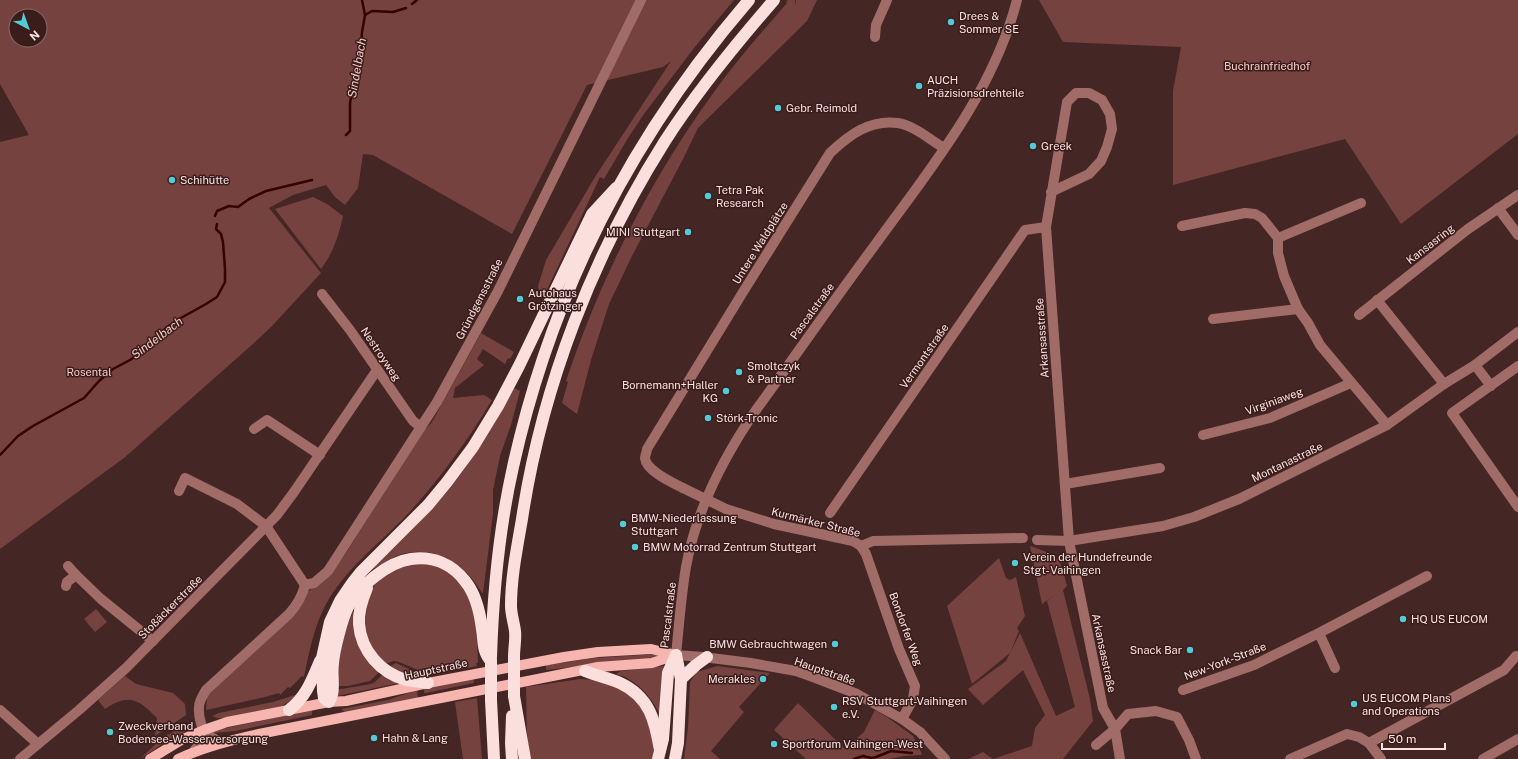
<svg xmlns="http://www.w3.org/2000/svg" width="1518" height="759" viewBox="0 0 1518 759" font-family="'Public Sans',sans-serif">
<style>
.green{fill:#76423f;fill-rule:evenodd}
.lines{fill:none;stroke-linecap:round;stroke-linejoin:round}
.stream{stroke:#370002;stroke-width:2.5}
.minor{stroke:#a16c68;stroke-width:10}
.major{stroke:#f7b5b0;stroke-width:10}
.highway{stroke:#fadfdc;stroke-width:12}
.minor-bridge{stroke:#a16c68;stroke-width:10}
.highway-bridge{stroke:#fadfdc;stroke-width:12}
.poi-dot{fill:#52cbd7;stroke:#3a1c1a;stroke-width:1.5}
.labels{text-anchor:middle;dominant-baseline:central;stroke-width:3;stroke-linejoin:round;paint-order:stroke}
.poi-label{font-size:11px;fill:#f9e4e2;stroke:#3a1c1a;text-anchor:start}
.park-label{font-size:11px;fill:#f5cbc7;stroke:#3a1c1a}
.street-label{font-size:11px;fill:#f9e4e2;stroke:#3a1c1a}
.water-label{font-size:12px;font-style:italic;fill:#f4cac6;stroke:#3a1c1a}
</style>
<rect width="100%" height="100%" fill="#442624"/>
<g class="green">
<path d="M0,0H734L694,48L644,114L628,138L604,179L600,177L545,294L539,291L538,286L546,260L595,177L671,61L663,67L587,85L512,234L373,155L363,154L358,188L345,205L335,197L326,185L293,195L269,208L321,273L272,326L254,343L124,458L0,549V142L29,135L0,84ZM16,16H40V40H16Z"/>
<path d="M788,0H795L796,6V0H817L807,21L698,128L683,159L632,256L609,304L591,360L577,414L562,403L568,382L566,381C601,277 650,180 714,92C737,60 762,32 787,3L786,2Z"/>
<path d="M1039,0H1518V134L1401,224L1345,139L1173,185V91L1181,47L1063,42Z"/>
<path d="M313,197L327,204L343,216C339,235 333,253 321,269L275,209Z"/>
<path d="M481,333L514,352L510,359L508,358L505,364L483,349L477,359L484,365L455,388L453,398L484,395L492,400C467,442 437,483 403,519C376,546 345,570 326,604C314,627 309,652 304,677L302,676L290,688L288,687L280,695L279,693L265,697L206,710L207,697L210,689L307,592L325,580L344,556L423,432L432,422Z"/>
<path d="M514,388L520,391L511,425L500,456L493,490V514L483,593H482C464,562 432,543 396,556C388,559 380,568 372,569C399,543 426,517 450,488C475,457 496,423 514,388Z"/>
<path d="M1030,546C1060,556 1060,557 1067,586L1063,590L1090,699L1093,721L1063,759H969L983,752L993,759L1032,746L1035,728L1045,715L1023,670L983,705L968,689L1006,661L1020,633L1056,716L1075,707L1047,601L1055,595L1042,604Z"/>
<path d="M999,558L1006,578L1010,580L1016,577L1025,616L1017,628L1019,631L1010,653L972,684L947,606Z"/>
<path d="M414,563L438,566L454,576L466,589L476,620L478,663H476L477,666L430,675L399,662L394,661L384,664L370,649L363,623L371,590L378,581L387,573Z"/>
<path d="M96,609L107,622L95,632L84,619Z"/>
<path d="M353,612H356L380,671L370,681L348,686H336C336,663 343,633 353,612Z"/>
<path d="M640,655H658V658L546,670V665L594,658Z"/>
<path d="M396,663L426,677L402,674L388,667Z"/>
<path d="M665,666L661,718C655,702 643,687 627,678C624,676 620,676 616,674L621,671Z"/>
<path d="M717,666L770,673L739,707L744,712L711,751L720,759H684L688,727L690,682L697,672Z"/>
<path d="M383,674L399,683L337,696L336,690L371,684L375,682Z"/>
<path d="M125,676L136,684L173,693L185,704L186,715L155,736L157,718C138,699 129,693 105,709L98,700Z"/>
<path d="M473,677L474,683L426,693H424V688Z"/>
<path d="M580,679L597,680L621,687L644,708L655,742L652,759H531C525,734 527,711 526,687Z"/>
<path d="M417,690L418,698L346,713L341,709L388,700Z"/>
<path d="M295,695H299L282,706L225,718H217L212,716L219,713L273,702Z"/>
<path d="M477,698L482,759H463L455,702Z"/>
<path d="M798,703L845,749L864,732L875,710L887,717L913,736L922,754L921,755L904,756L889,759H806L774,730Z"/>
<path d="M312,710V715L235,731L213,733L212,731Z"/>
<path d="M188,724H191L187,731L164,743L140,759L162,738Z"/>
</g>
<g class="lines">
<g class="stream">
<path d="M412,4L417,0"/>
<path d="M365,15L372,11L393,12L406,8"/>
<path d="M346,135L350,131V103L356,71L360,60L362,32L365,15L362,0"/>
<path d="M215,216L217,211L229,206L238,207L249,199L266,191L312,180"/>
<path d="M0,455L18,436L33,426L84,398L99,381L113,369L130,360L144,350L167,327L179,319L206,304L217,297L225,282V269L223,242L221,234L216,229L217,224"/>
<path d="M854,759L863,756L871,758L876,757L891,751L912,753"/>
</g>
<g class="minor">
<path d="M875,37L876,25L887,0"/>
<path d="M1051,192L1089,174L1101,161L1107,147L1112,129L1110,114L1102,100L1089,93H1076L1067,102L1046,227L1069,541L1103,708L1115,729L1120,759"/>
<path d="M1498,208L1518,235"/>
<path d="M1182,226L1245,213L1255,214L1262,218L1278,238V253L1284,276L1298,309L1308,323L1320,345L1387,425"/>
<path d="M1278,238L1361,203"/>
<path d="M322,294L350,330L413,421L421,427"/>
<path d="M1377,300L1444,384"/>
<path d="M1359,315L1468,229L1518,195"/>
<path d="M1213,319L1298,309"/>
<path d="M1475,365L1491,386"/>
<path d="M1518,366L1452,413L1518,507"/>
<path d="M254,429L267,420L320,455"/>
<path d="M1203,435L1270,418L1351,383"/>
<path d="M1065,484L1160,468"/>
<path d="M683,488C673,483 646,471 645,458C645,455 647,452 647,449L743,292L830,153C849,135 870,119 898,123C915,126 930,140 944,148"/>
<path d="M179,491L185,478L237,504L266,526L305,585"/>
<path d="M726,509L774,524L853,541L861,546L866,554L899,649L915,686L913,699L902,719"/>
<path d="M830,513L1025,230L1046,227"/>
<path d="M1037,540L1069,541L1163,526L1194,517L1239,499L1387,425L1444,384L1475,365L1518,332"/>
<path d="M861,546L873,541L1023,538"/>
<path d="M68,566L76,575"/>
<path d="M305,585L314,583L328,571L437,402L498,291L641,0"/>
<path d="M66,586L67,582L76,575L101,599L153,641"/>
<path d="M1319,633L1335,668"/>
<path d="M1183,690L1254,665L1319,633L1427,576"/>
<path d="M0,710L38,744"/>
<path d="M204,730L209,736L222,743"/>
<path d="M1369,743L1381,759"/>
<path d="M1096,745L1115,729L1128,714L1156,711L1177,717L1189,740L1196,759"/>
<path d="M194,751C212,729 197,728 199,707C199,701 203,695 206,690L289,614C297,605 302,597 305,585"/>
<path d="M20,759L79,710L126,668L277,515L294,492L377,370"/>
<path d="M945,759L920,732L902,719L857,694L813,677L796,671L751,663L703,657L676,655C679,626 681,596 686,567C696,510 723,458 756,410C796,355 834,300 875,245C930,169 993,93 1017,0"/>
<path d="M1290,759L1347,734L1359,737L1369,743L1504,670L1516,656H1518"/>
<path d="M1483,759L1518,739"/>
</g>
<g class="major">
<path d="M150,759L183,739L204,730L227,722L258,716L329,702L346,701L428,683L564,657L598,652L651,649L676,655"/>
<path d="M178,759C204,747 231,740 259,734L598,667L652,663L676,655"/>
</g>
<g class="highway">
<path d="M367,588C362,600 358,612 359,624C361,651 381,673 406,680C413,681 421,682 428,683"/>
<path d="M491,657C493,594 499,529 513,467C552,290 631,137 749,0"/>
<path d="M514,657C514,648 516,639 515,631C514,623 511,614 511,606C511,577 517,548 522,519C542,386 593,255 665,141C697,91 735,45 774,0"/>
<path d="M491,661C482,651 484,641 482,629C480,613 476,594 465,581C452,564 433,556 411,559C388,562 359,586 348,607C342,619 334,650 333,663C331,676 336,691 329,702L324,698L323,691L322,658L330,622L340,601L353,582L361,572L428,505L447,482L473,447L498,406L519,366L592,214L616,188"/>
<path d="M585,671C597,676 609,678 620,683C650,697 655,721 660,750"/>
<path d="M681,679L696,665L707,657"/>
<path d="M514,696L525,759"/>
<path d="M491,700L494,759"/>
<path d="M289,710C306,697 312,680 320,661"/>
<path d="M512,759L511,743L512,716"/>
<path d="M658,759L663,739L668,673L676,655"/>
<path d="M675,759L678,743L681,679L676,655"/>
</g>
<path class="minor-bridge" d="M683,488L726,509"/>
<g class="highway-bridge">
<path d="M514,696V657"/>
<path d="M491,700V661"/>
</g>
</g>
<g class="poi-dot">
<circle cx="951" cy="22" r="4"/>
<circle cx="919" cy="86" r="4"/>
<circle cx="778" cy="108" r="4"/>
<circle cx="1033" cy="146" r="4"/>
<circle cx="172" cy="180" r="4"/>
<circle cx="708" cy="196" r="4"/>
<circle cx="688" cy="232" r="4"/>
<circle cx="520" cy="299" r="4"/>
<circle cx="739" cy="372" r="4"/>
<circle cx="726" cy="391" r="4"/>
<circle cx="708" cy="418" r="4"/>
<circle cx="623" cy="524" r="4"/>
<circle cx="635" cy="547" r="4"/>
<circle cx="1015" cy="563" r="4"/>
<circle cx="1403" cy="619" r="4"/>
<circle cx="835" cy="644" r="4"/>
<circle cx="1190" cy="650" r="4"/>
<circle cx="763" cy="679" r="4"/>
<circle cx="1354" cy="704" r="4"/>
<circle cx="834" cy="707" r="4"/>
<circle cx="110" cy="732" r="4"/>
<circle cx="374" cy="738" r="4"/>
<circle cx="774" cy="744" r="4"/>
</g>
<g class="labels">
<g class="poi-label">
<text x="959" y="16">Drees &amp;<tspan x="959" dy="13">Sommer SE</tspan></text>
<text x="927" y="80">AUCH<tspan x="927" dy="13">Präzisionsdrehteile</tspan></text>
<text x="786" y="108">Gebr. Reimold</text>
<text x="1041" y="146">Greek</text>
<text x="180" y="180">Schihütte</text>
<text x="716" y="190">Tetra Pak<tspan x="716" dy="13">Research</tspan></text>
<text x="680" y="232" text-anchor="end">MINI Stuttgart</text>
<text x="528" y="293">Autohaus<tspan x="528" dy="13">Grötzinger</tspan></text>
<text x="747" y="366">Smoltczyk<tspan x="747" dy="13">&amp; Partner</tspan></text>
<text x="718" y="385" text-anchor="end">Bornemann+Haller<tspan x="718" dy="13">KG</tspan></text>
<text x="716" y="418">Störk-Tronic</text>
<text x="631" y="518">BMW-Niederlassung<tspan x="631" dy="13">Stuttgart</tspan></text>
<text x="643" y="547">BMW Motorrad Zentrum Stuttgart</text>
<text x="1023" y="557">Verein der Hundefreunde<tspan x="1023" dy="13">Stgt- Vaihingen</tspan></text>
<text x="1411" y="619">HQ US EUCOM</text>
<text x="827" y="644" text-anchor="end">BMW Gebrauchtwagen</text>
<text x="1182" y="650" text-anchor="end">Snack Bar</text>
<text x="755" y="679" text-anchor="end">Merakles</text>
<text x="1362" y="698">US EUCOM Plans<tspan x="1362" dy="13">and Operations</tspan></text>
<text x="842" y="701">RSV Stuttgart-Vaihingen<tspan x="842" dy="13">e.V.</tspan></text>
<text x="118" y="726">Zweckverband<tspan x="118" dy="13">Bodensee-Wasserversorgung</tspan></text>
<text x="382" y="738">Hahn &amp; Lang</text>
<text x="782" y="744">Sportforum Vaihingen-West</text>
</g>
<g class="park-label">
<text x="1267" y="66">Buchrainfriedhof</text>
<text x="89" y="372">Rosental</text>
</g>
<g class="street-label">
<text transform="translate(760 243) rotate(-58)">Untere Waldplätze</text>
<text transform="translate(1430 244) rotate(-38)">Kansasring</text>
<text transform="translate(479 299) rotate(-63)">Gründgensstraße</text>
<text transform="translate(812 311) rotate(-54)">Pascalstraße</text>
<text transform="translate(1042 338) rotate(-94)">Arkansasstraße</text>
<text transform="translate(381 354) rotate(56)">Nestroyweg</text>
<text transform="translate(924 356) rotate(-55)">Vermontstraße</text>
<text transform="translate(1274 401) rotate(-20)">Virginiaweg</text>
<text transform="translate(1287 462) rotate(-26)">Montanastraße</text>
<text transform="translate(816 522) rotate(14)">Kurmärker Straße</text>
<text transform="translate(170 607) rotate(-45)">Stoßäckerstraße</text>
<text transform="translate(668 615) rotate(-83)">Pascalstraße</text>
<text transform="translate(906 629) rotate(70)">Bondorfer Weg</text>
<text transform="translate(1104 653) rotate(78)">Arkansasstraße</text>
<text transform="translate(1225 661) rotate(-21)">New-York-Straße</text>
<text transform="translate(436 669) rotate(-12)">Hauptstraße</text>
<text transform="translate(825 671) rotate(19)">Hauptstraße</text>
</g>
<g class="water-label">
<text transform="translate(357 68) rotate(-80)">Sindelbach</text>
<text transform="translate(157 338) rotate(-37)">Sindelbach</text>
</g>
</g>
<g transform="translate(28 28) rotate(139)"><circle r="19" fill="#3a1c1a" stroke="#866c6a"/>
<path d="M0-3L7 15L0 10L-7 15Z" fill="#52cbd7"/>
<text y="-6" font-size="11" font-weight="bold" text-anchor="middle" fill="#f9e4e2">N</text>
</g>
<path d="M1382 743v6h63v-6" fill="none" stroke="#f9e4e2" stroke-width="2"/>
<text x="1388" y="743" font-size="12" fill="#f9e4e2" stroke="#3a1c1a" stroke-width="3" paint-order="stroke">50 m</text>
</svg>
